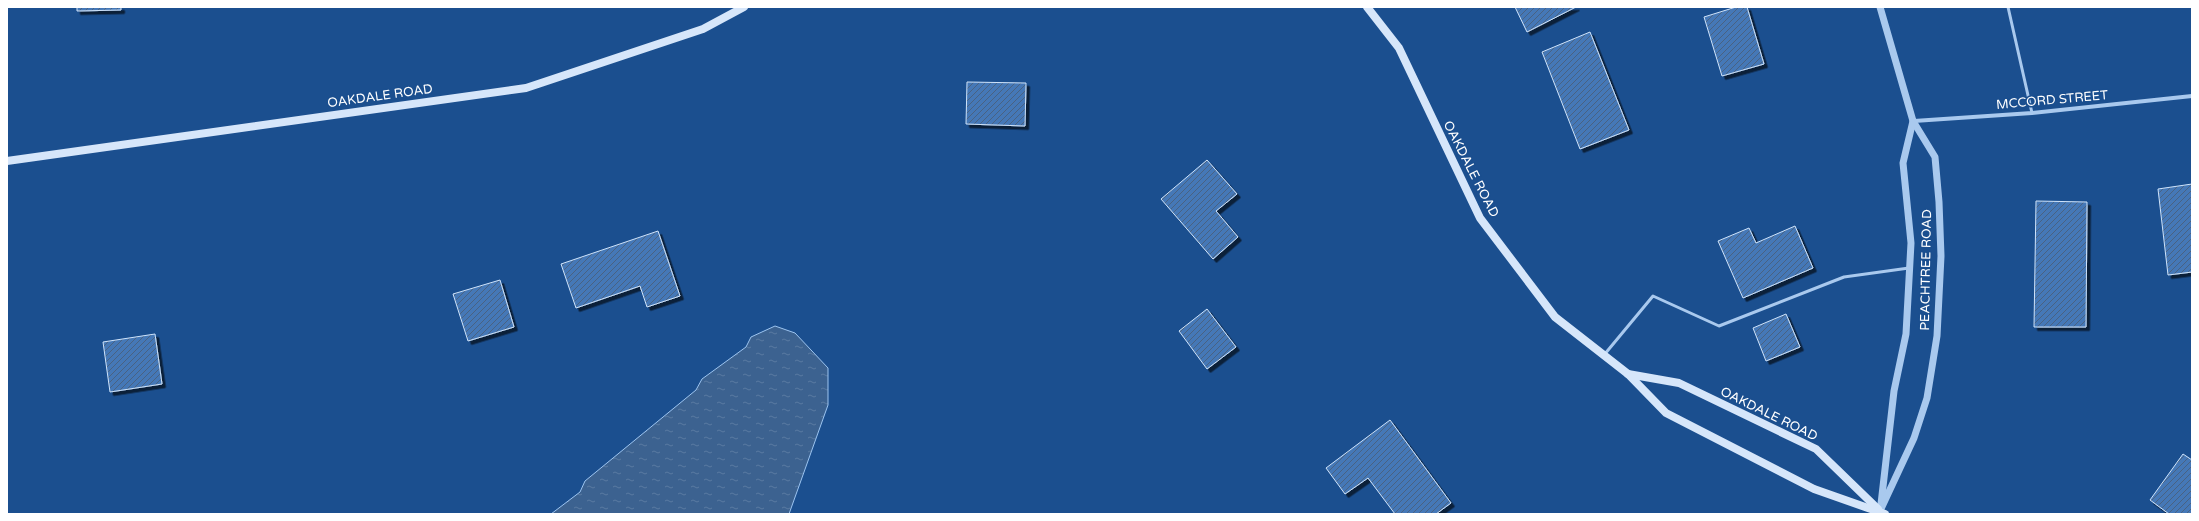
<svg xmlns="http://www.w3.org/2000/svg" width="2199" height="521" viewBox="0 0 2199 521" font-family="'Varela Round',sans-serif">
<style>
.water{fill:url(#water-ripples);stroke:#9cc4f0}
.building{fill:url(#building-hatch);stroke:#cfe3fa;filter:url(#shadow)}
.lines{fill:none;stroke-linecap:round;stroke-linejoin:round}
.service{stroke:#a9c9ee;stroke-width:3}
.minor{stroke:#a9c9ee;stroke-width:4}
.tertiary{stroke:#a9c9ee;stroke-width:7}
.secondary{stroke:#d6e6fa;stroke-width:8}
.labels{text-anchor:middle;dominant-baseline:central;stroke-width:3;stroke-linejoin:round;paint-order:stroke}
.street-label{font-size:13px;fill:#fff;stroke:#1b4f8f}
</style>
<defs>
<pattern id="water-ripples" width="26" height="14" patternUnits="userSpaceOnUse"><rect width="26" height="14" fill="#3c6290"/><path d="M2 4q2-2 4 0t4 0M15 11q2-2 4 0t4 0" fill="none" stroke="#597aa1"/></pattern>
<pattern id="building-hatch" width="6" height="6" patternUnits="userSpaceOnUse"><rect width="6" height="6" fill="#4478b7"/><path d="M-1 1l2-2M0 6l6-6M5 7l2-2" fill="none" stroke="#486282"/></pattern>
<filter id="shadow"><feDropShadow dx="3.5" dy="3.5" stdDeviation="0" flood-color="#0009"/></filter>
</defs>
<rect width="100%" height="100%" fill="#1b4f8f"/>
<path class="water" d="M775,326L795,333L828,368V405L789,514H551L580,492L585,481L696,390L702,379L746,347L751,337Z"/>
<g class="building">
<path d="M77,7H121V10L77,11Z"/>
<path d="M1515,7H1576L1527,32Z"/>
<path d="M1736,7H1747L1764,64L1722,76L1704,17Z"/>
<path d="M1590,32L1629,130L1580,149L1542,52Z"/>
<path d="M967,82L1026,83L1025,126L966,124Z"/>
<path d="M1207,160L1237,194L1216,211L1238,237L1213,259L1161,199Z"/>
<path d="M2192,184V272L2168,275L2158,189Z"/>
<path d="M2036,201L2087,202L2086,327H2034Z"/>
<path d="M1795,226L1813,268L1743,298L1718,241L1749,228L1756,243Z"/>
<path d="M658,231L680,296L647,307L640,286L576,308L561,264Z"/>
<path d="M500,280L514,327L468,341L453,294Z"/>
<path d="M1207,309L1236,347L1207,369L1179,331Z"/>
<path d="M1786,314L1800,347L1766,361L1753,328Z"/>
<path d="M155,334L162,384L110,392L103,342Z"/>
<path d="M1390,420L1451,503L1436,514H1395L1368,478L1345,494L1326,468Z"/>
<path d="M2183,454L2192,460V514H2169L2150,500Z"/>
</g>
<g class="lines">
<g class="service">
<path d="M2008,7L2032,113"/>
<path d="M1604,355L1653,296L1719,326L1844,277L1909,268"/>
</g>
<path class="minor" d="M1914,121L2032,113L2192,96"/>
<g class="tertiary">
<path d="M1881,504L1894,391L1906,334L1911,243L1903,163L1913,121"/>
<path d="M1880,511L1914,438L1927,398L1937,336L1941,256L1939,202L1935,157L1913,121L1880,7"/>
</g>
<g class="secondary">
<path d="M1367,7L1399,48L1480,218L1555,317L1628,374L1666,413L1814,489L1885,514"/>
<path d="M7,161L526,88L703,29L744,7"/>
<path d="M1628,374L1679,383L1816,449L1878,509"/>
</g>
</g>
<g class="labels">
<g class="street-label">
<text transform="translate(380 96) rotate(-8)">OAKDALE ROAD</text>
<text transform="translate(2052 100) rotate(-5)">MCCORD STREET</text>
<text transform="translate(1471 169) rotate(63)">OAKDALE ROAD</text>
<text transform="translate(1926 270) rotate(-89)">PEACHTREE ROAD</text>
<text transform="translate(1769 414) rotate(26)">OAKDALE ROAD</text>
</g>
</g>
<rect width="2199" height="521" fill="none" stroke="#ffffff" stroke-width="16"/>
</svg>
